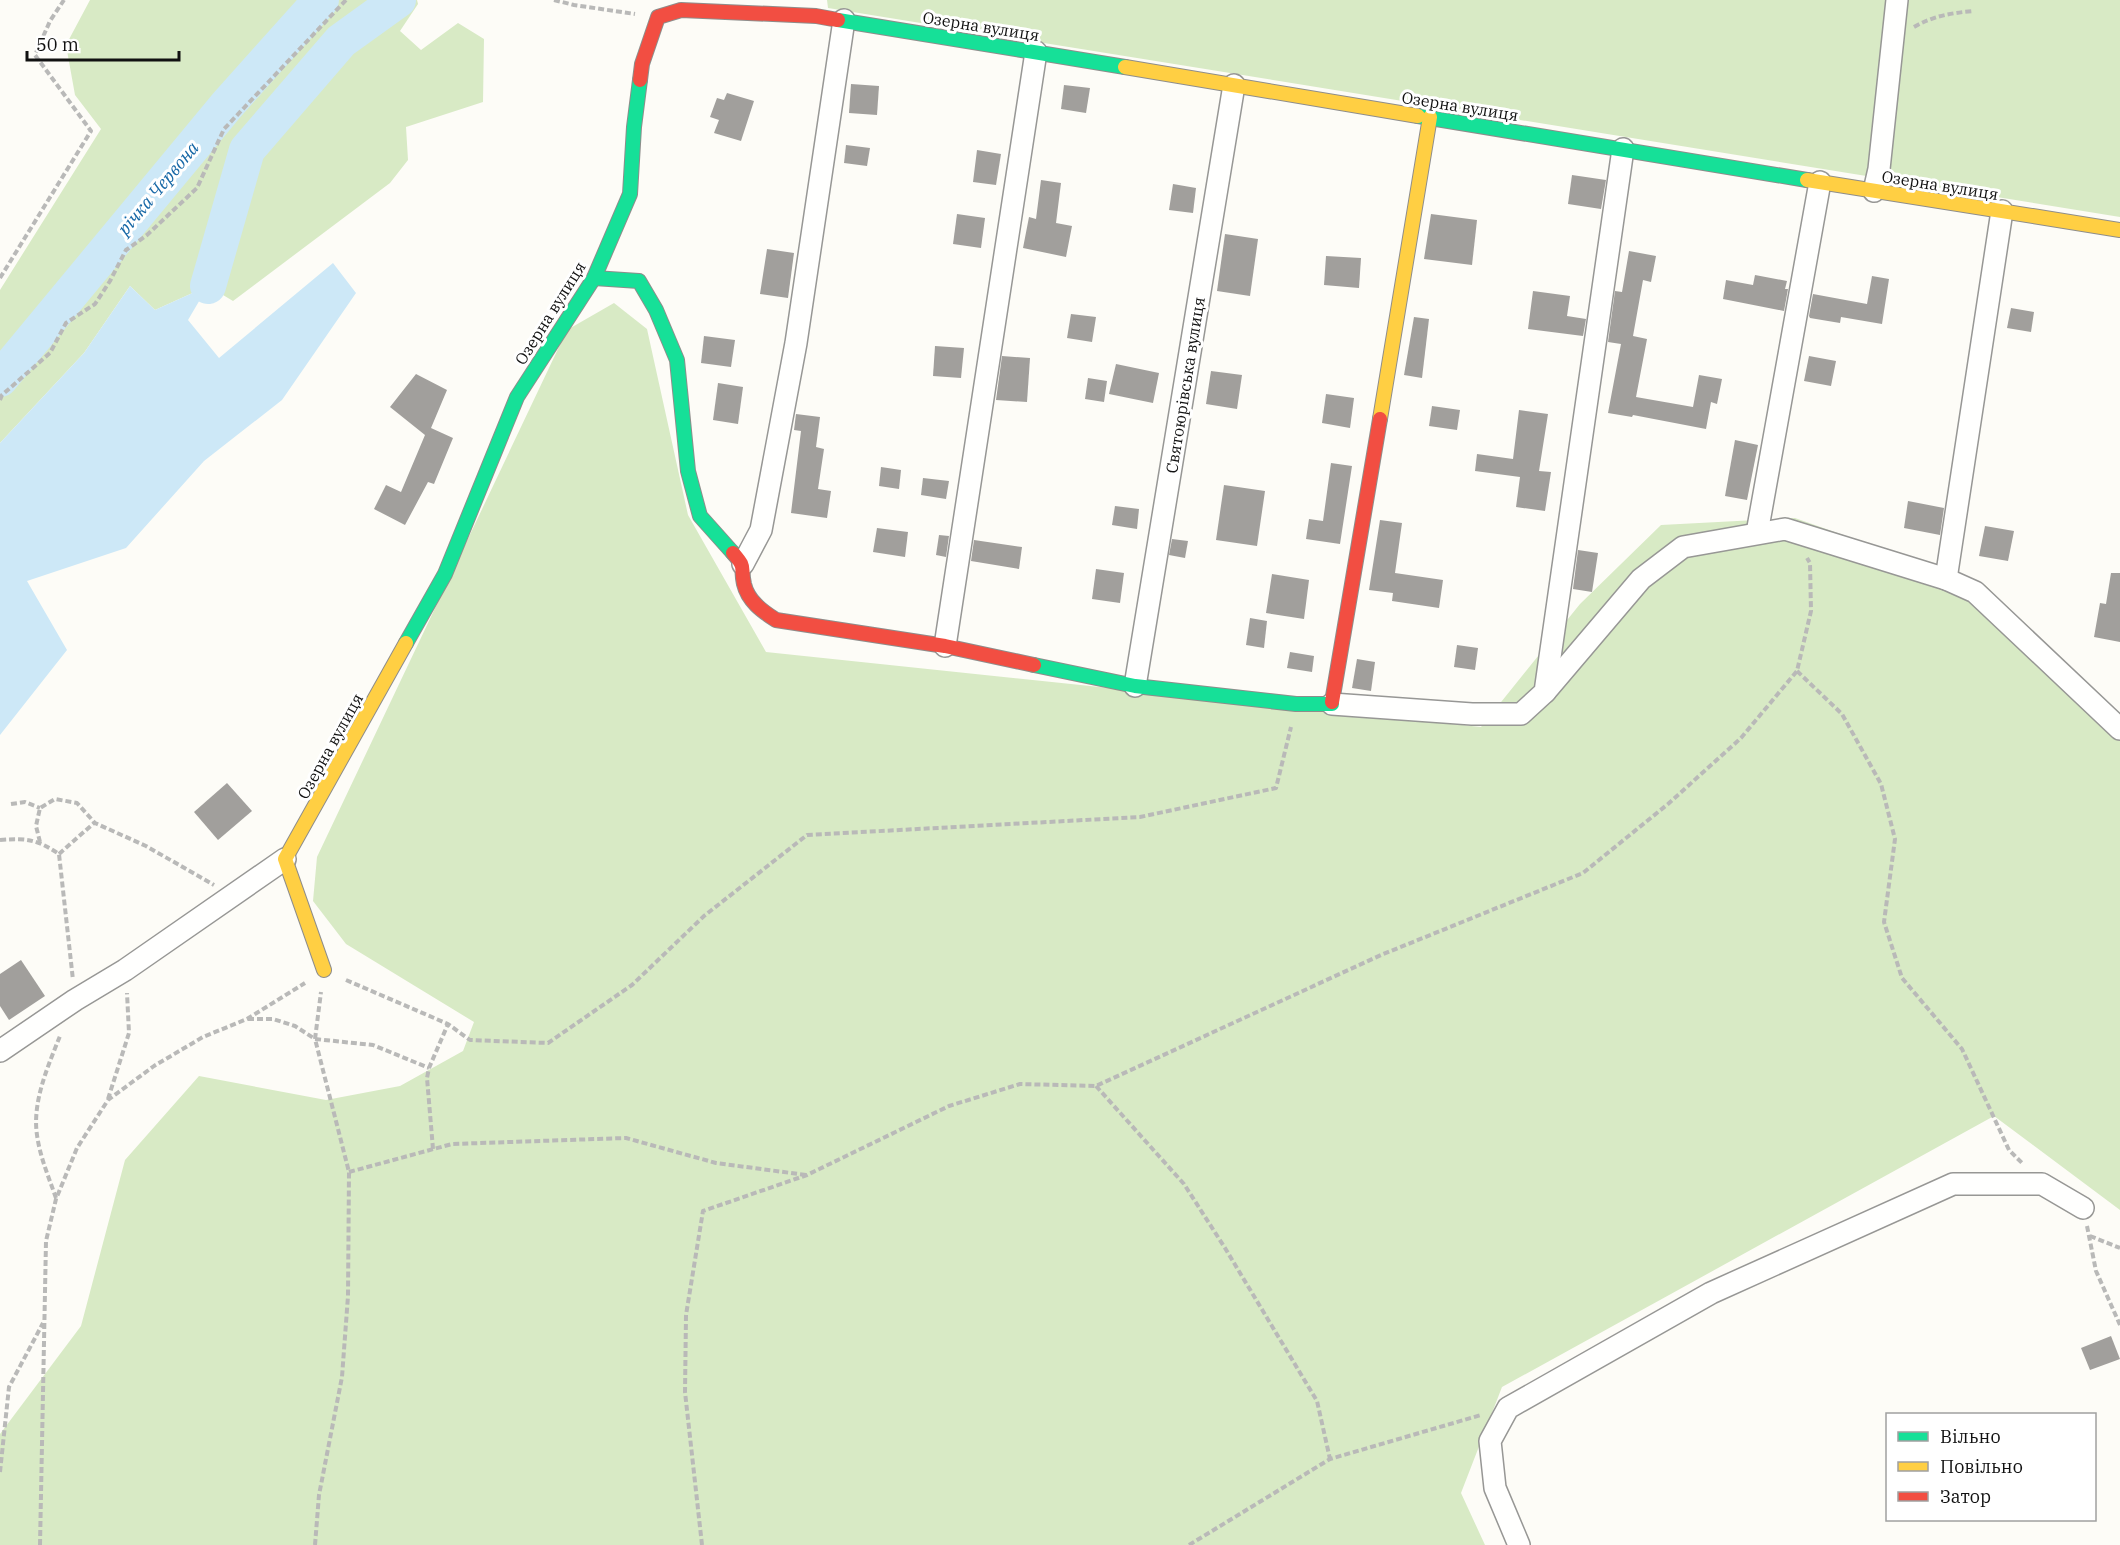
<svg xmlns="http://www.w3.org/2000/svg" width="2120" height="1545" viewBox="0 0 2120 1545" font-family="'IBM Plex Serif',serif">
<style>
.forest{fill:#d8eac5}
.water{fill:#cde8f7}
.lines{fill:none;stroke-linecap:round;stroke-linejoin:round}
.river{stroke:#cde8f7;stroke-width:36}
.building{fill:#a19f9c}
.street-casing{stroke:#979795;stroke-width:24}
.fast-casing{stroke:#8e8d8b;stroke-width:16}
.slow-casing{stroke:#8e8d8b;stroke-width:16}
.jam-casing{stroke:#8e8d8b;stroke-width:16}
.path{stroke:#b9b9b8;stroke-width:4;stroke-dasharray:6 3;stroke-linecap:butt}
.street{stroke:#fffffe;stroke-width:21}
.fast{stroke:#16e098;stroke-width:14}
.slow{stroke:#ffcf43;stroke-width:14}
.jam{stroke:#f24e42;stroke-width:14}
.labels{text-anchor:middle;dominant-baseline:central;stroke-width:6;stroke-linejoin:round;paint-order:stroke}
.street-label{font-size:16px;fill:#111;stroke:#fff}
.water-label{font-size:18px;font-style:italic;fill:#1768a6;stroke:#fff}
</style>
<rect width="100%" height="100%" fill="#fdfcf7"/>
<g class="forest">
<path d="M90,0H417L418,4L400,31L421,50L458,23L484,39L483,102L406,127L408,160L390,183L233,301L208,286L155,310L130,286L84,353L0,443V290L101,129L75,95L66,45Z"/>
<path d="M827,0H2120V217L828,8Z"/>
<path d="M614,303L647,329L688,515L766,652L1481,727L1580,604L1661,525L1795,518L1985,585L2120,723V1210L1994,1116L1502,1387L1461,1493L1485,1545H0V1434L81,1326L125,1160L199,1076L326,1100L400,1086L463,1051L474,1022L346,944L313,901L317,857L567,330Z"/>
</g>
<path class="water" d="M333,263L356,293L282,400L204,461L126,548L27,581L67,650L0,735V443L84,353L130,286L155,310L208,286L188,320L219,358Z"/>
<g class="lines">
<g class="river">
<path d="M208,286L247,150L341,41L398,0"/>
<path d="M0,379L227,105L321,0"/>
</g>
</g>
<g class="building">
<path d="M851,84L879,86L877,115L849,113Z"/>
<path d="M1064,85L1090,88L1086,113L1061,109Z"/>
<path d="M727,93L754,101L741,141L714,133L719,120L710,117L717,98L724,100Z"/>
<path d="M846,145L870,148L867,166L844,163Z"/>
<path d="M977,150L1001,154L996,185L973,182Z"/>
<path d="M1572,175L1606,180L1601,209L1568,204Z"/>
<path d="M1041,180L1061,183L1056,223L1072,226L1066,257L1023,248L1029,217L1036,219Z"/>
<path d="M1173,184L1196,188L1193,213L1169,210Z"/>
<path d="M957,214L985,218L981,248L953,244Z"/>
<path d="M1431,214L1477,220L1472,265L1424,259Z"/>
<path d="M1225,234L1258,239L1250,296L1217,291Z"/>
<path d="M767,249L794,253L788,298L760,294Z"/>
<path d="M1629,251L1656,256L1651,282L1643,280L1633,336L1647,339L1636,397L1693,407L1699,375L1722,379L1717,404L1711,402L1706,429L1633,415L1632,417L1608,413L1621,344L1608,342L1615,291L1622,292Z"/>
<path d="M1326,256L1361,258L1359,288L1324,285Z"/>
<path d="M1755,275L1787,281L1785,289H1788L1784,311L1723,299L1726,280L1753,285Z"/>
<path d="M1872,276L1889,279L1882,324L1841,317L1840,323L1810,318L1809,316L1813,294L1867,304Z"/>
<path d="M1533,291L1570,296L1567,316L1586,319L1583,336L1528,329Z"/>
<path d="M2011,308L2034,312L2031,332L2007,328Z"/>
<path d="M1071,314L1096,317L1092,342L1067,338Z"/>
<path d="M1414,317L1429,319L1422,378L1404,375Z"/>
<path d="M704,336L735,340L731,367L701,363Z"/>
<path d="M935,346L964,348L961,378L933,376Z"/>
<path d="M1002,356L1030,358L1027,402L996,400Z"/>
<path d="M1809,356L1836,361L1831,386L1804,381Z"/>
<path d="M1116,364L1159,373L1153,403L1109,394Z"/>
<path d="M1211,371L1242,375L1237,409L1206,404Z"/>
<path d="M416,374L447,390L431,428L453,438L434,484L428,482L405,525L374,509L386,485L401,492L425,435L390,407Z"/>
<path d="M1088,378L1107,381L1104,402L1085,399Z"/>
<path d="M718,383L743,387L738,424L713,420Z"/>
<path d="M1326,394L1354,398L1350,428L1322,423Z"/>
<path d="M1432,406L1460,410L1457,430L1429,426Z"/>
<path d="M1519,410L1548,414L1539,471L1551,472L1545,511L1516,507L1520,477L1475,471L1477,454L1513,459Z"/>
<path d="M796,414L820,417L816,447L824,449L818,489L831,491L827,518L791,513L801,431L794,430Z"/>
<path d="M1735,440L1758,445L1747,500L1725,496Z"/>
<path d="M1331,463L1352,466L1340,544L1306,539L1309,519L1323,521Z"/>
<path d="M881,467L901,470L899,489L879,486Z"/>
<path d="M923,478L949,481L946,499L921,495Z"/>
<path d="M1224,485L1265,491L1257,546L1216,540Z"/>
<path d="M1908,501L1944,508L1940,535L1904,528Z"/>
<path d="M1115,506L1139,509L1137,529L1112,525Z"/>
<path d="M1380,520L1402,523L1395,573L1443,580L1439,608L1392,601L1393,593L1369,590Z"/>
<path d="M1985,526L2014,531L2008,561L1979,556Z"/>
<path d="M877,528L908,532L905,557L873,552Z"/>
<path d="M939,535L949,536L946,557L936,555Z"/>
<path d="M1172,539L1188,541L1185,558L1169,555Z"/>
<path d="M974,540L1022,547L1019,569L971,561Z"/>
<path d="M1578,550L1598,553L1592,592L1573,589Z"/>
<path d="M1096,569L1124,573L1120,603L1092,599Z"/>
<path d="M2111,573H2120V642L2094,637L2100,603L2106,604Z"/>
<path d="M1272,574L1309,580L1304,619L1266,613Z"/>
<path d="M1250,618L1267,621L1264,648L1246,645Z"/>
<path d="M1457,645L1478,648L1475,670L1454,667Z"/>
<path d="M1290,652L1314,656L1312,672L1287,668Z"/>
<path d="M1357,659L1375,662L1371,691L1352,688Z"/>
<path d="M227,783L252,811L218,840L194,812Z"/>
<path d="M21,960L45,996L9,1020L0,1006V974Z"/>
<path d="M2111,1336L2120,1359L2090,1370L2081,1348Z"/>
</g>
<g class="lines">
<g class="street-casing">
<g id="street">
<path d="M1874,191L1879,169L1897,0"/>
<path d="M1757,533L1820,182"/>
<path d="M743,564L761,530L796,343L844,20"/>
<path d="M1946,579L2002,211"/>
<path d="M945,646L1036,52"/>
<path d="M1135,686L1234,85"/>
<path d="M1545,692L1641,579L1683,547L1785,529L1946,579L1975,592L2120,729"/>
<path d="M1332,704L1472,714H1521L1545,692L1623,149"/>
<path d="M0,1051L75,1000L125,970L285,859"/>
<path d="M1519,1545L1495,1488L1490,1441L1508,1408L1711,1293L1953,1184H2042L2083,1208"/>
</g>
</g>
<g class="fast-casing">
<g id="fast">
<path d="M838,20L1125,67"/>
<path d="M1418,116L1807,180"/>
<path d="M594,278L639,281L656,310L677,360L688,471L700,516L733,553"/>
<path d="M406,643L445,574L517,397L594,278L630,194L634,127L640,80"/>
<path d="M1034,665L1135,686L1296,704H1332V702"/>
</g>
</g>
<g class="slow-casing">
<g id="slow">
<path d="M1125,67L1418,116"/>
<path d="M1807,180L2120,230"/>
<path d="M1380,419L1430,117"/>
<path d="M324,970L285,859L406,643"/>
</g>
</g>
<g class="jam-casing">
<g id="jam">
<path d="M640,80L642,64L658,17L681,10L816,16L838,20"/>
<path d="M733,553C747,569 740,565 744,584C748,601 762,611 776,620L945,646L1034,665"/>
<path d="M1332,702L1380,419"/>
</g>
</g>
<g class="path">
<path d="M554,0L574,5L635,14"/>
<path d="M1914,27C1933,16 1951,13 1973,11"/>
<path d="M0,278L91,131L35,55L50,21L64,0"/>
<path d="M0,400L2,395L50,353L66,323L95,304L110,281L126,250L147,235L197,188L224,129L346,0"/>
<path d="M1797,671L1842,714L1881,784L1895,839L1884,922L1902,978L1962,1049L2009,1150L2023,1164"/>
<path d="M11,804L25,802L40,808"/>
<path d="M0,840C27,838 36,839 59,854L73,980"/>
<path d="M40,842L36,826L40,808L55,799L77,803L95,823L146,846L214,885"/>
<path d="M59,854L94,823"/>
<path d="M346,980L448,1024L470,1040L548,1043L632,985L704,916L807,835L1140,817L1276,788L1291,727"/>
<path d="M248,1019H273L295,1026L315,1039L373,1045L429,1068"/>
<path d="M1096,1086L1184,1184L1225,1248L1317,1401L1330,1459"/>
<path d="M108,1099L129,1033L127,993"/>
<path d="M433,1149L427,1078L429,1068L448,1024"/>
<path d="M349,1172L452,1144L626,1138L716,1163L806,1175"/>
<path d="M56,1198C49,1178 40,1157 37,1135C32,1102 48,1066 60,1036"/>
<path d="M2087,1226L2096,1271L2120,1325"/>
<path d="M2090,1236L2120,1248"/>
<path d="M0,1472L9,1387L43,1323"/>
<path d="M40,1545L46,1241L56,1199L77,1148L108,1100L154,1066L203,1037L247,1019L305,983"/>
<path d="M315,1545L319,1495L342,1377L348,1296L349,1172L315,1039L321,992"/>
<path d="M702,1545L685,1392L686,1315L703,1211L807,1175L949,1106L1020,1084L1096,1086L1381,955L1583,873L1668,804L1741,738L1797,671L1811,611L1810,563L1807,558"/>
<path d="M1189,1545L1330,1459L1481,1415"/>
</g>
<use href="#street" class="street"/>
<use href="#fast" class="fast"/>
<use href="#slow" class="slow"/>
<use href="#jam" class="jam"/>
</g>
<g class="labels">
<g class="street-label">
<text transform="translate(981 26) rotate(9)">Озерна вулиця</text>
<text transform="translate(1460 106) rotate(9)">Озерна вулиця</text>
<text transform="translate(1940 185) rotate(9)">Озерна вулиця</text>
<text transform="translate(550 313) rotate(-58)">Озерна вулиця</text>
<text transform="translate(1185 385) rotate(-81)">Святоюрівська вулиця</text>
<text transform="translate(330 746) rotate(-61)">Озерна вулиця</text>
</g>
<g class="water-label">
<text transform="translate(158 188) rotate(-50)">річка Червона</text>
</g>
</g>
<rect x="1886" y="1413" width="210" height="108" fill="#ffffff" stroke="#a0a0a0" stroke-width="1.5"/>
<rect x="1898" y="1432" width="30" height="9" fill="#16e098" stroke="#a0a0a0" stroke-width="1.5"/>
<text x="1940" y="1443" font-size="18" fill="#111111">Вільно</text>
<rect x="1898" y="1462" width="30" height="9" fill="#ffcf43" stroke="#a0a0a0" stroke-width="1.5"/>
<text x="1940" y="1473" font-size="18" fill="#111111">Повільно</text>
<rect x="1898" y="1492" width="30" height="9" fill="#f24e42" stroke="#a0a0a0" stroke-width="1.5"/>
<text x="1940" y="1503" font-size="18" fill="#111111">Затор</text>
<path d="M27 51v9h152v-9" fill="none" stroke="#111111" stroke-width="3"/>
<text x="36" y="51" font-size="18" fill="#111111" stroke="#ffffff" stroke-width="4.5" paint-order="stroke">50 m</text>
</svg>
